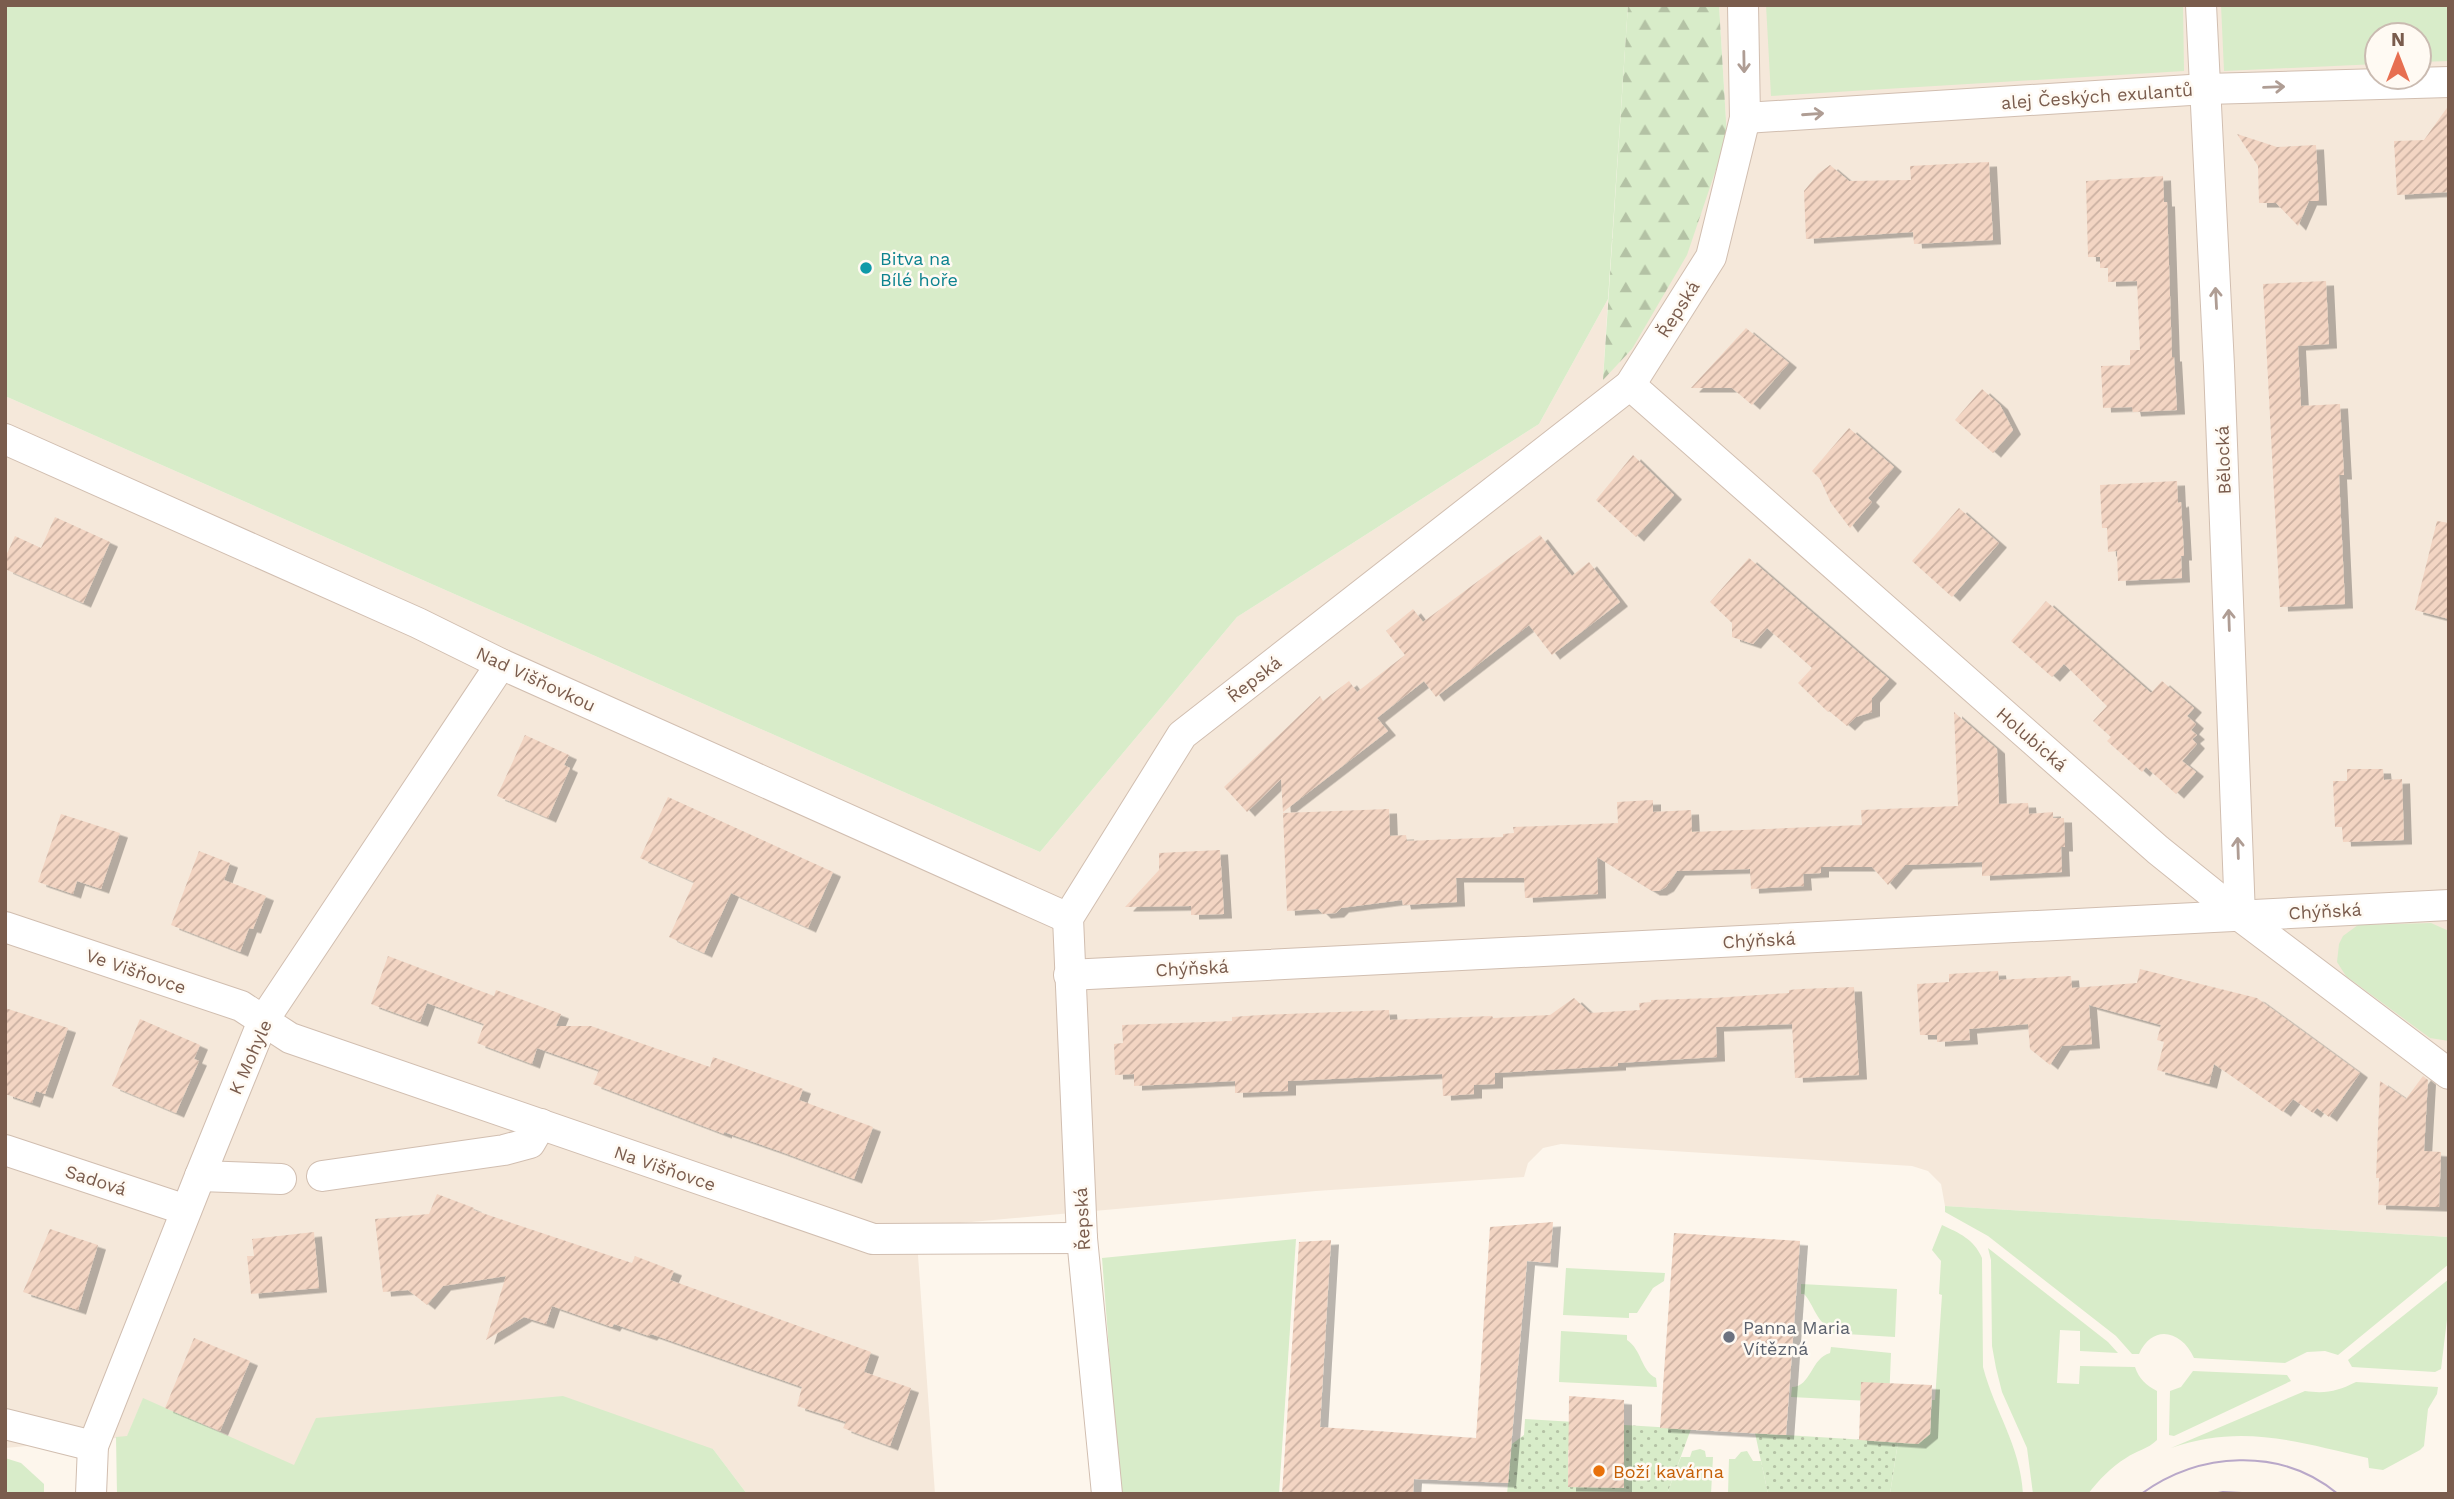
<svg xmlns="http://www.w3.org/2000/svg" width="2454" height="1499" viewBox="0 0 2454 1499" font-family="'Work Sans',sans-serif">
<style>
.residential{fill:#f5e8da;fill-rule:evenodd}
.green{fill:#d8ecc9}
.forest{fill:url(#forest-firs)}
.garden{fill:url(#garden-dots);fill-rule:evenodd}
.building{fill:url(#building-hatch);filter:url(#shadow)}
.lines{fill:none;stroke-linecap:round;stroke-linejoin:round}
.minor-casing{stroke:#d1beb0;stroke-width:32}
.minor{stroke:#fff;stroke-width:30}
.tram{stroke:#b9a8c9;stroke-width:2}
.oneway{stroke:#af9d94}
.culture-dot{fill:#0f9aa8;stroke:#fffaf3;stroke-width:2.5}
.worship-dot{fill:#6b7280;stroke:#fffaf3;stroke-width:2.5}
.food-dot{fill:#e8710a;stroke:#fffaf3;stroke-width:2.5}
.labels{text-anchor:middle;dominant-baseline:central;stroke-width:5;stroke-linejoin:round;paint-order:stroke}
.street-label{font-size:18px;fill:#7a5c4d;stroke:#fffaf3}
.culture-label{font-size:18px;fill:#0d838f;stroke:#fffaf3;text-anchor:start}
.worship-label{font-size:18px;fill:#5b616d;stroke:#fffaf3;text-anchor:start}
.food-label{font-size:18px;fill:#c56008;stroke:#fffaf3;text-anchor:start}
</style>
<defs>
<pattern id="forest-firs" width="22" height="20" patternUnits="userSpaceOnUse" patternTransform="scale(1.75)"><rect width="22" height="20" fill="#d8ecc9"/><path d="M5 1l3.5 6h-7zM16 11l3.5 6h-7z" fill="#b4c2a5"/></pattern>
<pattern id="garden-dots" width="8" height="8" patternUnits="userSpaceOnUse" patternTransform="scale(1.75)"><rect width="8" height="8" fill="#d8ecc9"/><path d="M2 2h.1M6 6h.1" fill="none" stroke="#b4c2a5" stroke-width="1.8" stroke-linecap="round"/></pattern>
<pattern id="building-hatch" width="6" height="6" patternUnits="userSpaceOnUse" patternTransform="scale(1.75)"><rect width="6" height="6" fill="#f3d5c3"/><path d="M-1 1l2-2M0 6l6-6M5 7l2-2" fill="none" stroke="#cab0a1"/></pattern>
<filter id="shadow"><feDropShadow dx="8" dy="4.5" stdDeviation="0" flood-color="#0004"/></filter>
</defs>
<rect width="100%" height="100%" fill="#fdf6ec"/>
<path class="residential" d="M1719,5H2449V1237L1945,1206L1941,1184L1928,1171L1912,1166L1561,1144L1543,1148L1528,1163L1524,1177L1316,1191L916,1227L935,1494H747L713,1449L294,1466L143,1399L127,1437L5,1448V396L1040,852L1237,617L1539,424L1608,299L1603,379L1632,349L1727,137ZM2377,35H2419V77H2377Z"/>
<g class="green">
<path d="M5,5H1628L1608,299L1539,424L1237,617L1040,852L5,396Z"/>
<path d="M1766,5H2183L2184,71L1771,96Z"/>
<path d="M2221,5H2449V61L2419,62V35H2377V64L2224,71Z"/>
<path d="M2431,923L2449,931V1041L2430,1038L2346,976L2337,962L2339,944L2343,936L2358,925Z"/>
<path d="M1945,1206L2449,1237V1264L2338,1355L2325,1351L2307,1352L2285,1363L2194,1358C2182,1331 2153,1323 2139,1354H2132L2116,1336L1988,1236L1945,1212Z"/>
<path d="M1942,1225C1959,1233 1974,1239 1982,1258L1983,1367C1995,1413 2020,1444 2023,1494H1890L1898,1442L1930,1434L1932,1400H1935L1942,1295L1939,1294L1941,1261L1932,1250Z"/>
<path d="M1296,1239L1279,1494H1120L1102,1258Z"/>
<path d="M1988,1248L2108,1342L2118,1353L2080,1351V1331L2060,1330L2057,1383L2079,1384L2080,1366L2135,1367C2139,1379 2146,1385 2157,1391V1440C2148,1449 2136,1451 2126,1458C2111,1467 2099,1480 2088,1494H2033L2027,1448L2002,1392L1996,1368L1992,1346L1991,1260Z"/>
<path d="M1566,1268L1665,1273L1664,1281L1653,1288L1637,1313H1629V1318L1563,1315Z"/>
<path d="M2449,1279V1303L2441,1369L2435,1372L2352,1367L2348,1360Z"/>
<path d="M1801,1284L1897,1289L1895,1337L1830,1333V1328C1816,1321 1814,1305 1804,1294H1801Z"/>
<path d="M1561,1331L1627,1335V1340C1642,1350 1641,1371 1656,1378L1657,1387L1559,1382Z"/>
<path d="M1831,1347L1891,1353L1889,1402L1791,1397L1792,1387C1811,1387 1811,1358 1830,1353Z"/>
<path d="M2193,1371L2287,1375L2291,1381L2174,1436L2169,1435L2170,1391L2181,1387Z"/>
<path d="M2356,1382L2438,1387L2437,1394L2428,1409L2424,1446L2420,1450L2383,1470L2369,1468L2368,1458C2298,1442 2242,1423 2171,1448L2305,1391C2326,1394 2338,1391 2356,1382Z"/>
<path d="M563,1396L713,1449L747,1494H117L116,1437L127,1436L143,1398L294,1465L316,1418Z"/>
<path d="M1700,1449L1705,1451L1706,1457H1713L1711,1494H1667L1681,1457H1690L1692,1451Z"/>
<path d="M1747,1451L1753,1461H1761L1768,1494H1728L1729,1459H1735L1741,1452Z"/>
<path d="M5,1458L21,1463L44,1484V1494H5Z"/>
</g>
<path class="forest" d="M1628,5H1719L1727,137L1687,255L1632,349L1603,380Z"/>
<g class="garden">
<path d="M1525,1419L1691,1429L1667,1494H1507L1512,1444L1524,1435ZM1568,1450H1624V1487H1568Z"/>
<path d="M1755,1433L1898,1442L1890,1494H1768Z"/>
</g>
<g class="building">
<path d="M2449,105V192L2397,195L2394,141L2424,140Z"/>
<path d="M2237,134L2277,147L2316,145L2319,201H2309L2298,226L2276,203H2259L2258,166Z"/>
<path d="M1989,162L1993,240L1914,244L1913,232L1806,239L1804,191L1818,174L1830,165L1849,181L1911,180L1910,166Z"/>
<path d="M2163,176L2164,202H2167L2172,357H2174L2177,410L2133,412L2132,407L2103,408L2101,366L2130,365V350H2140L2137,281L2108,282V268H2100V257H2088L2086,181Z"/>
<path d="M2326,281L2329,344L2298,346L2301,406L2340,404L2344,475H2339L2345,604L2280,607L2263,284Z"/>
<path d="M1746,328L1789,363L1752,405L1732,388H1691Z"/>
<path d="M1982,389L2000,405L2013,430L1993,453L1955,420Z"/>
<path d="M1849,428L1894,467L1868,498L1872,502L1850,528L1831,503L1820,479L1812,471Z"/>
<path d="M1633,455L1674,495L1636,537L1596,500Z"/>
<path d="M2177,481L2178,503L2181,502L2184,556H2181L2182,578L2118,581L2117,551L2108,552L2107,528H2102L2100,485Z"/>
<path d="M1959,508L1999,543L1952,597L1912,561Z"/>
<path d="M55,517L110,542L83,603L5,569V558L15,536L41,548Z"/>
<path d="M2437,521L2449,523V619L2415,610Z"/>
<path d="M1540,535L1572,576L1589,562L1620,602L1552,655L1529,625L1436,697L1424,681L1377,718L1388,731L1283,812L1281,779L1247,812L1224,787L1320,696L1323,701L1349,681L1357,692L1405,655L1386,631L1413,609L1423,622Z"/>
<path d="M1749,558L1889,679L1872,698V712L1856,717L1847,726L1829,711L1828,712L1798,683L1812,668L1767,628L1753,644L1732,637V623L1710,602Z"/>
<path d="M2046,601L2151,693L2162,681L2194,708L2187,716L2196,724L2191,730L2197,735L2192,739L2197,744L2182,761L2196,772L2176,794L2146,767L2142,772L2107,741L2111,737L2093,721L2107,706L2064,664L2052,677L2011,641Z"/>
<path d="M1954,712L1997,749L1999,804L2028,803L2029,814L2053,812V818H2064L2065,847H2061L2062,872L1982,876V862L1905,865L1888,885L1872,867H1821V873L1803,874L1804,886L1751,889L1750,869L1677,871L1666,887L1659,891H1652L1597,857L1598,894L1525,898L1524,878H1456L1457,902L1403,905L1402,900L1341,908L1336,913L1323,914L1318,909L1287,911L1283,813L1389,809L1390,836L1406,835L1407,841L1503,837V834L1514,833L1513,827L1618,823L1617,802L1653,800V812L1691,810L1692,832L1862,825L1861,810L1958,806Z"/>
<path d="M525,735L569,755L564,765L570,768L548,818L497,796Z"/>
<path d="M2347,769H2383L2384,780L2402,779L2404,840L2343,842L2342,827H2335L2333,781H2347Z"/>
<path d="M668,797L833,872L808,928L731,893L704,953L669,937L694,882L640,858Z"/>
<path d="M61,814L120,833L101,889L77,881L73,894L38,882Z"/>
<path d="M1220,850L1224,914L1191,915V906L1125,907L1159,870V853Z"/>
<path d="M199,851L230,863L224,880L266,896L253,929L249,928L240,952L171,925Z"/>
<path d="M388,956L494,996L496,990L561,1014L556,1026H591L710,1067L713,1057L803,1089L799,1100L873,1127L854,1179L779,1151L724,1132V1134L593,1084L599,1070L537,1048L532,1064L477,1043L484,1024L427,1003L420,1022L371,1004Z"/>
<path d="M2140,969L2257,998L2360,1073L2329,1117L2317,1108L2313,1113L2293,1099L2283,1112L2214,1064L2209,1084L2157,1070L2164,1042L2157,1040L2161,1025L2089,1005L2092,1044L2062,1046L2050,1065L2030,1049L2028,1024L1969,1029L1970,1040L1937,1042V1035H1920L1917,984L1949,982V974L1998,971L1999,980L2071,976L2072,988L2137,983Z"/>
<path d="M1854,987L1859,1075L1795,1078L1792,1024L1716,1027L1717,1057L1618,1063V1066L1495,1073V1084L1474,1085V1094L1443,1096L1442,1074L1288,1081V1091L1235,1093V1081L1134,1086V1074L1115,1075L1114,1044L1123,1043L1122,1025L1232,1021V1017L1261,1015L1389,1010L1390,1020L1492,1016L1493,1018L1550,1015L1574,998L1590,1013L1640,1010L1639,1003L1651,1002V1000L1714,998L1789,993V990L1801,989Z"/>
<path d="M5,1008L68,1028L45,1094L36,1091L32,1103L5,1094Z"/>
<path d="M140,1019L200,1045L194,1059L199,1061L176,1113L112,1086Z"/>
<path d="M2423,1076L2428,1080L2424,1151L2441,1152L2439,1207L2378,1205L2379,1178H2376L2380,1081L2406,1099Z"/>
<path d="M437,1194L474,1208L473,1210L632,1263L635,1256L674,1271L670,1280L871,1352L864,1372L911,1388L890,1446L843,1428L846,1422L797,1406L802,1387L651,1334L649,1336L614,1324L612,1327L552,1306L546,1324L524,1317L486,1340L506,1276L443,1286L427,1305L408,1290L383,1292L375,1219L429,1214Z"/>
<path d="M1553,1222L1550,1263L1527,1261L1508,1483L1414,1479L1413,1494H1282L1299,1242L1331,1240L1320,1427L1476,1438L1490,1227Z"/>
<path d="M50,1229L98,1245L78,1310L23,1292Z"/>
<path d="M314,1232L319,1288L251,1294L247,1256H254L252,1239Z"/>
<path d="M1674,1233L1800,1241L1786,1435L1660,1428Z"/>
<path d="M194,1338L250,1361L220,1431L165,1408Z"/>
<path d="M1861,1382L1932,1385L1930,1434L1918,1444L1859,1440Z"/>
<path d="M1569,1396L1624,1400V1488L1568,1487Z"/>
</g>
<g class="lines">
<g class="minor-casing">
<g id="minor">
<path d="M2201,5L2219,366L2240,916"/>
<path d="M1745,118L2206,89L2449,82"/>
<path d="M1630,385L2158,850L2240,916L2449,1074"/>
<path d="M5,439L418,623L501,664L1068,918"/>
<path d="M5,927L241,1006L290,1038L873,1239L1082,1238"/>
<path d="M1069,975L2449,905"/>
<path d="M5,1150L186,1210"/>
<path d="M200,1176L281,1179"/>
<path d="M322,1176L504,1150L530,1143L541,1124"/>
<path d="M5,1424L93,1446"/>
<path d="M91,1494L93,1446L200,1176L263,1021L501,664"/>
<path d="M1107,1494L1082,1238L1068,918L1182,735L1630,385L1711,257L1745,118L1743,5"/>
</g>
</g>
<use href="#minor" class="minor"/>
<g class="tram">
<path d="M2141,1494C2199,1452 2280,1446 2338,1494"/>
<path d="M2213,1494L2223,1492L2261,1494"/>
</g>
</g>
<defs><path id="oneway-shaft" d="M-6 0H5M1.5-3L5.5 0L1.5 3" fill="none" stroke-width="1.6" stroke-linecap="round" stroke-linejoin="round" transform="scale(1.75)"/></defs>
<g class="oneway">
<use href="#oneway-shaft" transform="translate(1744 62) rotate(89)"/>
<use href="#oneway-shaft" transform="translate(2274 87) rotate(-2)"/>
<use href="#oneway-shaft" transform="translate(1813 114) rotate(-4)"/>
<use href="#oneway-shaft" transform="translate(2216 298) rotate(-93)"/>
<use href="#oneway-shaft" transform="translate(2229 620) rotate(-92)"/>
<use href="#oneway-shaft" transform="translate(2238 848) rotate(-92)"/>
</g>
<circle class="culture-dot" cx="866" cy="268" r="7"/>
<circle class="worship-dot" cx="1729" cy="1337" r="7"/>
<circle class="food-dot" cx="1599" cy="1471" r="7"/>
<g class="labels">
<g class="street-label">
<text transform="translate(2097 96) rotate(-4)">alej Českých exulantů</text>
<text transform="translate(1678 309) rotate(-58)">Řepská</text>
<text transform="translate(2223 460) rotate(-92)">Bělocká</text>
<text transform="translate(536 679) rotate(25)">Nad Višňovkou</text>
<text transform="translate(1254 679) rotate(-38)">Řepská</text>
<text transform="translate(2032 739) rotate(41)">Holubická</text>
<text transform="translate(2325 911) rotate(-3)">Chýňská</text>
<text transform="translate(1759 940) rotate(-3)">Chýňská</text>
<text transform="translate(1192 968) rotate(-3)">Chýňská</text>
<text transform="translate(136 971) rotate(19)">Ve Višňovce</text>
<text transform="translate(250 1057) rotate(-66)">K Mohyle</text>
<text transform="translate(665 1168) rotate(19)">Na Višňovce</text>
<text transform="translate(96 1180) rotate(18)">Sadová</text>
<text transform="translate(1082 1219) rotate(-93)">Řepská</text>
</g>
<g class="culture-label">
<text x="880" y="258">Bitva na<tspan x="880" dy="21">Bílé hoře</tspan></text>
</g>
<g class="worship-label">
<text x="1743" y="1327">Panna Maria<tspan x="1743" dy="21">Vítězná</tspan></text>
</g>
<g class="food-label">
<text x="1613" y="1471">Boží kavárna</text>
</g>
</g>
<rect width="2454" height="1499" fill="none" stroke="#7a5c4d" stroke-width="14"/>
<g transform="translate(2398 56)"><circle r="33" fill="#fffaf3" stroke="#cabbb1" stroke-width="2"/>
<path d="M0-5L12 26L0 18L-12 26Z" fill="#e76f51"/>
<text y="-10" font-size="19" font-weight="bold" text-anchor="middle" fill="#7a5c4d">N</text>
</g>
</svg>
